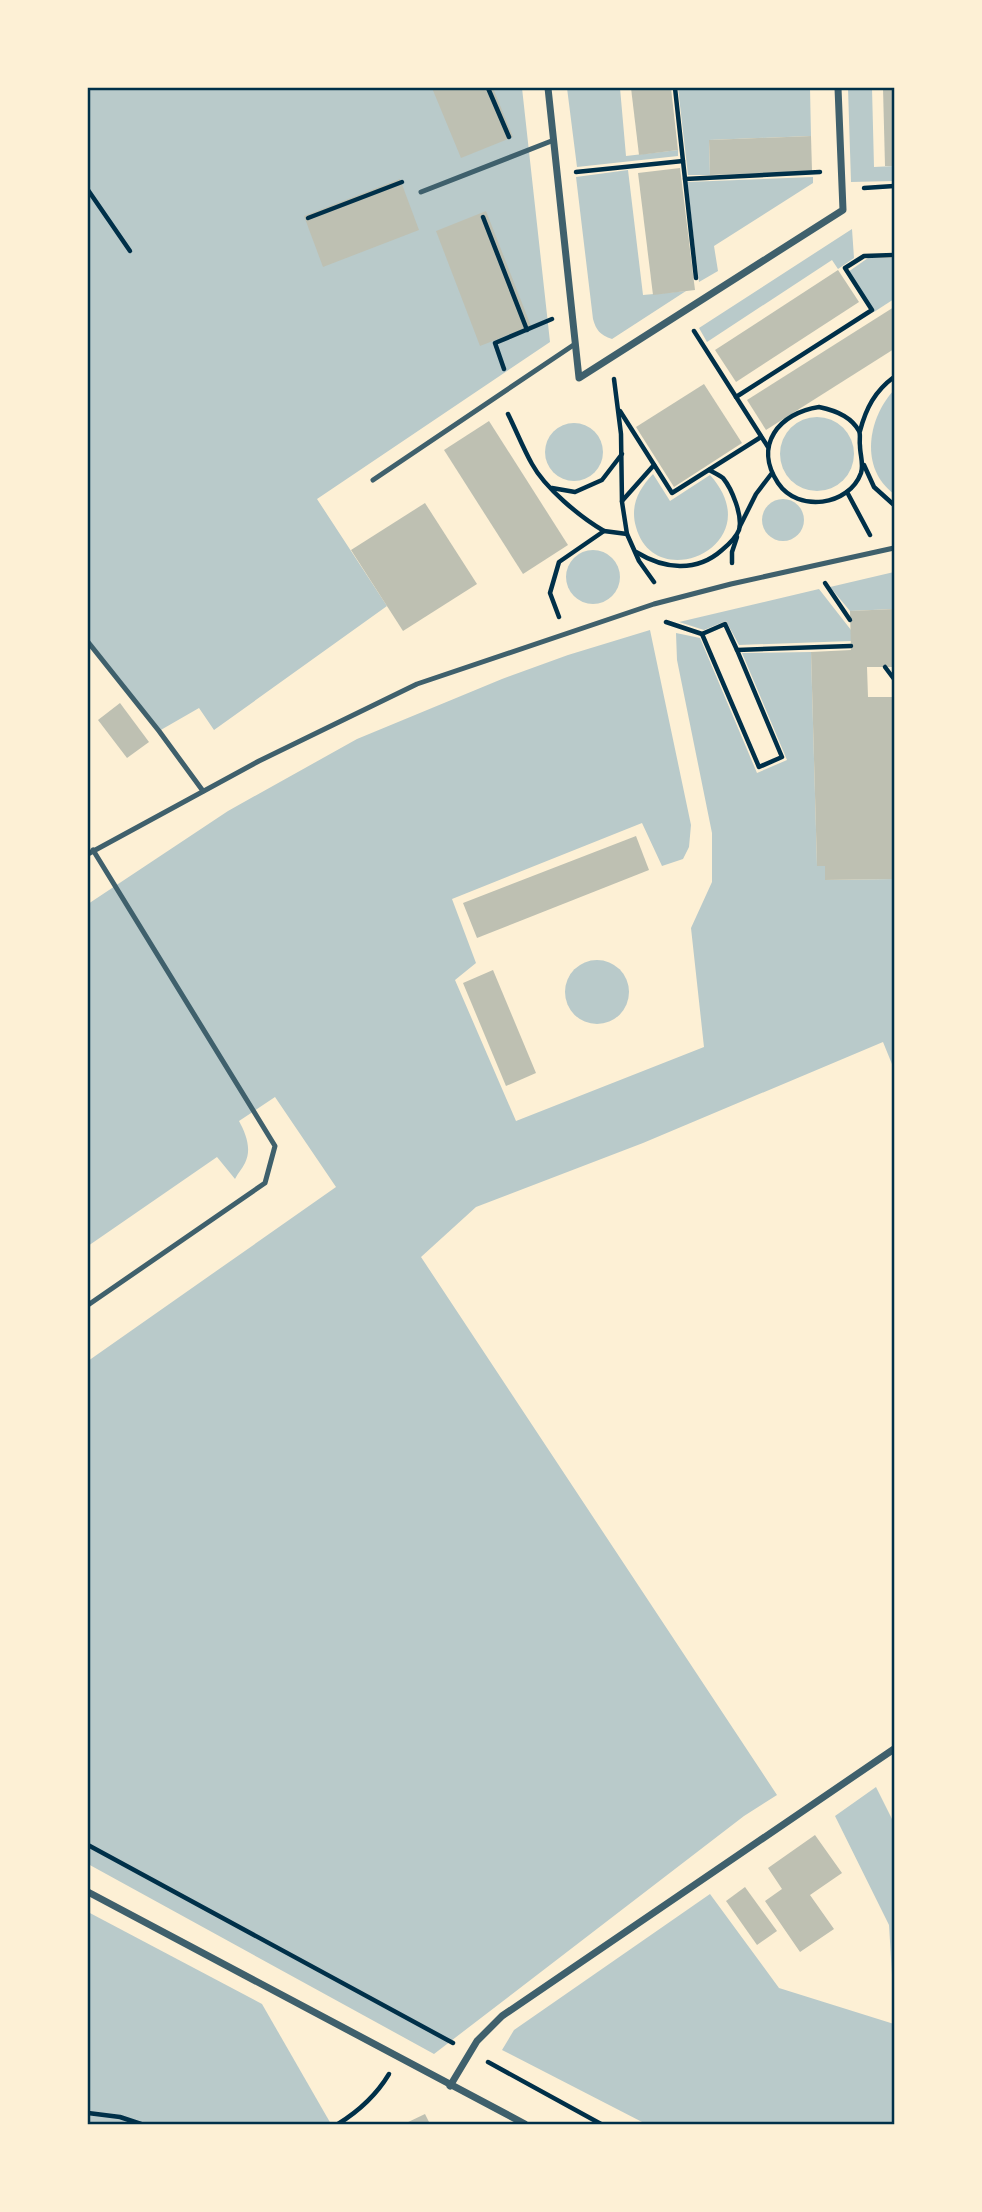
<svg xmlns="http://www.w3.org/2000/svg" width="982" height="2212" viewBox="0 0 982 2212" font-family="'Source Sans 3',sans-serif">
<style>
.green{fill:#b9caca}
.building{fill:#bec0b2}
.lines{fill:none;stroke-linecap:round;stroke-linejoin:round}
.path{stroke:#003049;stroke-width:4.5}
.service{stroke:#3f606c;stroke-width:5}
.minor{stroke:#3f606c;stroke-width:7}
.neatline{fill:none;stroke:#003049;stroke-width:2.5}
</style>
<rect width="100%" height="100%" fill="#fdf0d5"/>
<g class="green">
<path d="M88,88H522L550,342L317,499L387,606L214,730L199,708L159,731L88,643Z"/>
<path d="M567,88H620L626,156L678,150V156L577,167Z"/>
<path d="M678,88H810L811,136L709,140L710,175H688Z"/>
<path d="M848,88H872L874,167L894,166V181L851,182Z"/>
<path d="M628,170L643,295L686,291L612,339C600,335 596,330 593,319L576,177Z"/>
<path d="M813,177V183L714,246L718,271L699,282L687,182Z"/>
<path d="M852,229L854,258L838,269L832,260L707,342L699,328Z"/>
<path d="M868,258H894V299L874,312L848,272Z"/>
<path d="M894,390V494C859,468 868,418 894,390Z"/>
<circle cx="817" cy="454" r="37"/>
<circle cx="574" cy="452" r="29"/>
<path d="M653,474L670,501L710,475C772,544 655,597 636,527C630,506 638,490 653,474Z"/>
<circle cx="783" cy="520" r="21"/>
<circle cx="593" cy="577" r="27"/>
<path d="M894,572V609L850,611L830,587Z"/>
<path d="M819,589L851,630V641L739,645L726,621L704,630L679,622Z"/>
<path d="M650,630L691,825L689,847L683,859L662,866L642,823L452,899L476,963L455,980L516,1121L704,1047L691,928L712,882V833L677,660L676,633L700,638L757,773L787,760L742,653L811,652L817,865L825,866L826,880L894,879V1069L883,1042L643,1143L476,1207L421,1257L777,1795L744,1816L434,2054L88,1864V1361L336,1187L275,1097L239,1121C246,1134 252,1149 245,1163C242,1169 238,1173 235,1179L217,1157L88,1246V904L228,811L357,739L502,679L568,655Z"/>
<circle cx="597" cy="992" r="32"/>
<path d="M876,1787L894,1823V2008L889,1925L835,1816Z"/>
<path d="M710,1894L779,1988L894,2024V2124H646L502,2050L514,2030Z"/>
<path d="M88,1912L262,2004L331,2124H88Z"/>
</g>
<g class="building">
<path d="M432,88H493L513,137L461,158Z"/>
<path d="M631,88H671L678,150L639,155Z"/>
<path d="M883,88H894V166H885Z"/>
<path d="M811,136L812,171L710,175L709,140Z"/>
<path d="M680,168L695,290L653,295L638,173Z"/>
<path d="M400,179L419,230L323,267L304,216Z"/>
<path d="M486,211L531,326L480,346L436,231Z"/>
<path d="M838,270L859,302L736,382L715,350Z"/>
<path d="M894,307V349L766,430L747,400Z"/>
<path d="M704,384L742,443L674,487L636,427Z"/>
<path d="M489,421L568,545L523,574L444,450Z"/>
<path d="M425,503L477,584L403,631L351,550Z"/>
<path d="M894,609V667H867L868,697H894V879L825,880V866H817L811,652L851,650L850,611Z"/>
<path d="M120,703L149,742L127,758L98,720Z"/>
<path d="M636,836L649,870L477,938L463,903Z"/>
<path d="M493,970L536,1073L506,1086L463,983Z"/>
<path d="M815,1835L842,1873L810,1895L834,1929L800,1952L765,1901L782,1889L768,1868Z"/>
<path d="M745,1887L777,1931L757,1945L726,1901Z"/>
<path d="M425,2114L430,2124H404Z"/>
</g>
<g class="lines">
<g class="path">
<path d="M488,88L509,137"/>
<path d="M683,161L696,278"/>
<path d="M576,172L683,161L675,88"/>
<path d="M685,179L820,172"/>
<path d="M864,188L894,186"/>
<path d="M88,190L130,251"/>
<path d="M483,217L527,330"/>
<path d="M308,218L402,182"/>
<path d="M694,331L768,447"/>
<path d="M504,369L495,343L552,319"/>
<path d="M614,379L621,434L622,502L627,534L639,561L654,582"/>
<path d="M736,397L872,310L845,268L864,256L894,255"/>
<path d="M819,407C834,410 851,416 859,431C861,435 859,441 860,446C860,455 864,464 861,473C849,506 798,513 778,483C753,445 779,413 819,407Z"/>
<path d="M620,411L672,493L761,437"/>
<path d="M508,414C516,430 523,448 532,464C545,488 580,517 604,531L559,562L550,593L559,617"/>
<path d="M860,431C866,408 875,391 894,377"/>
<path d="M864,465L874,487L894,505"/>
<path d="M552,488L575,492L602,480L622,454"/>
<path d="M847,492L870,535"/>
<path d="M622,501L654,465"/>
<path d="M740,526L756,494L772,473"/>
<path d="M604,531L627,534"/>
<path d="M636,552C664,569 696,573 722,550C728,545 736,538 739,530C743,516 732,489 723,478C719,475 713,472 709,470"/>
<path d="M732,563V552L737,537"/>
<path d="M825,583L850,620"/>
<path d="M666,622L702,634L725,624L737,650L851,646"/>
<path d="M702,634L759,767L782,757L737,650"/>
<path d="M885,667L894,679"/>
<path d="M88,1845L453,2043"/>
<path d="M488,2062L601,2124"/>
<path d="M88,2113L120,2117L141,2124"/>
<path d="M338,2124C359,2111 377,2094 389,2074"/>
</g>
<g class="service">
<path d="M421,192L554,140"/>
<path d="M373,480L575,344"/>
<path d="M88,642L159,731L203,791"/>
<path d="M88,854L259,761L417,684L654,604L731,584L894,548"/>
<path d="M88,1305L265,1183L275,1146L93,850"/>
</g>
<g class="minor">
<path d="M548,88L579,378L843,210L838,88"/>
<path d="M88,1892L525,2124"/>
<path d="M450,2086L477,2041L502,2016L894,1749"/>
</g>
</g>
<rect width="982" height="2212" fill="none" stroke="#fdf0d5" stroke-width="178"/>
<rect x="89" y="89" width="804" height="2034" class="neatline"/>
</svg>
